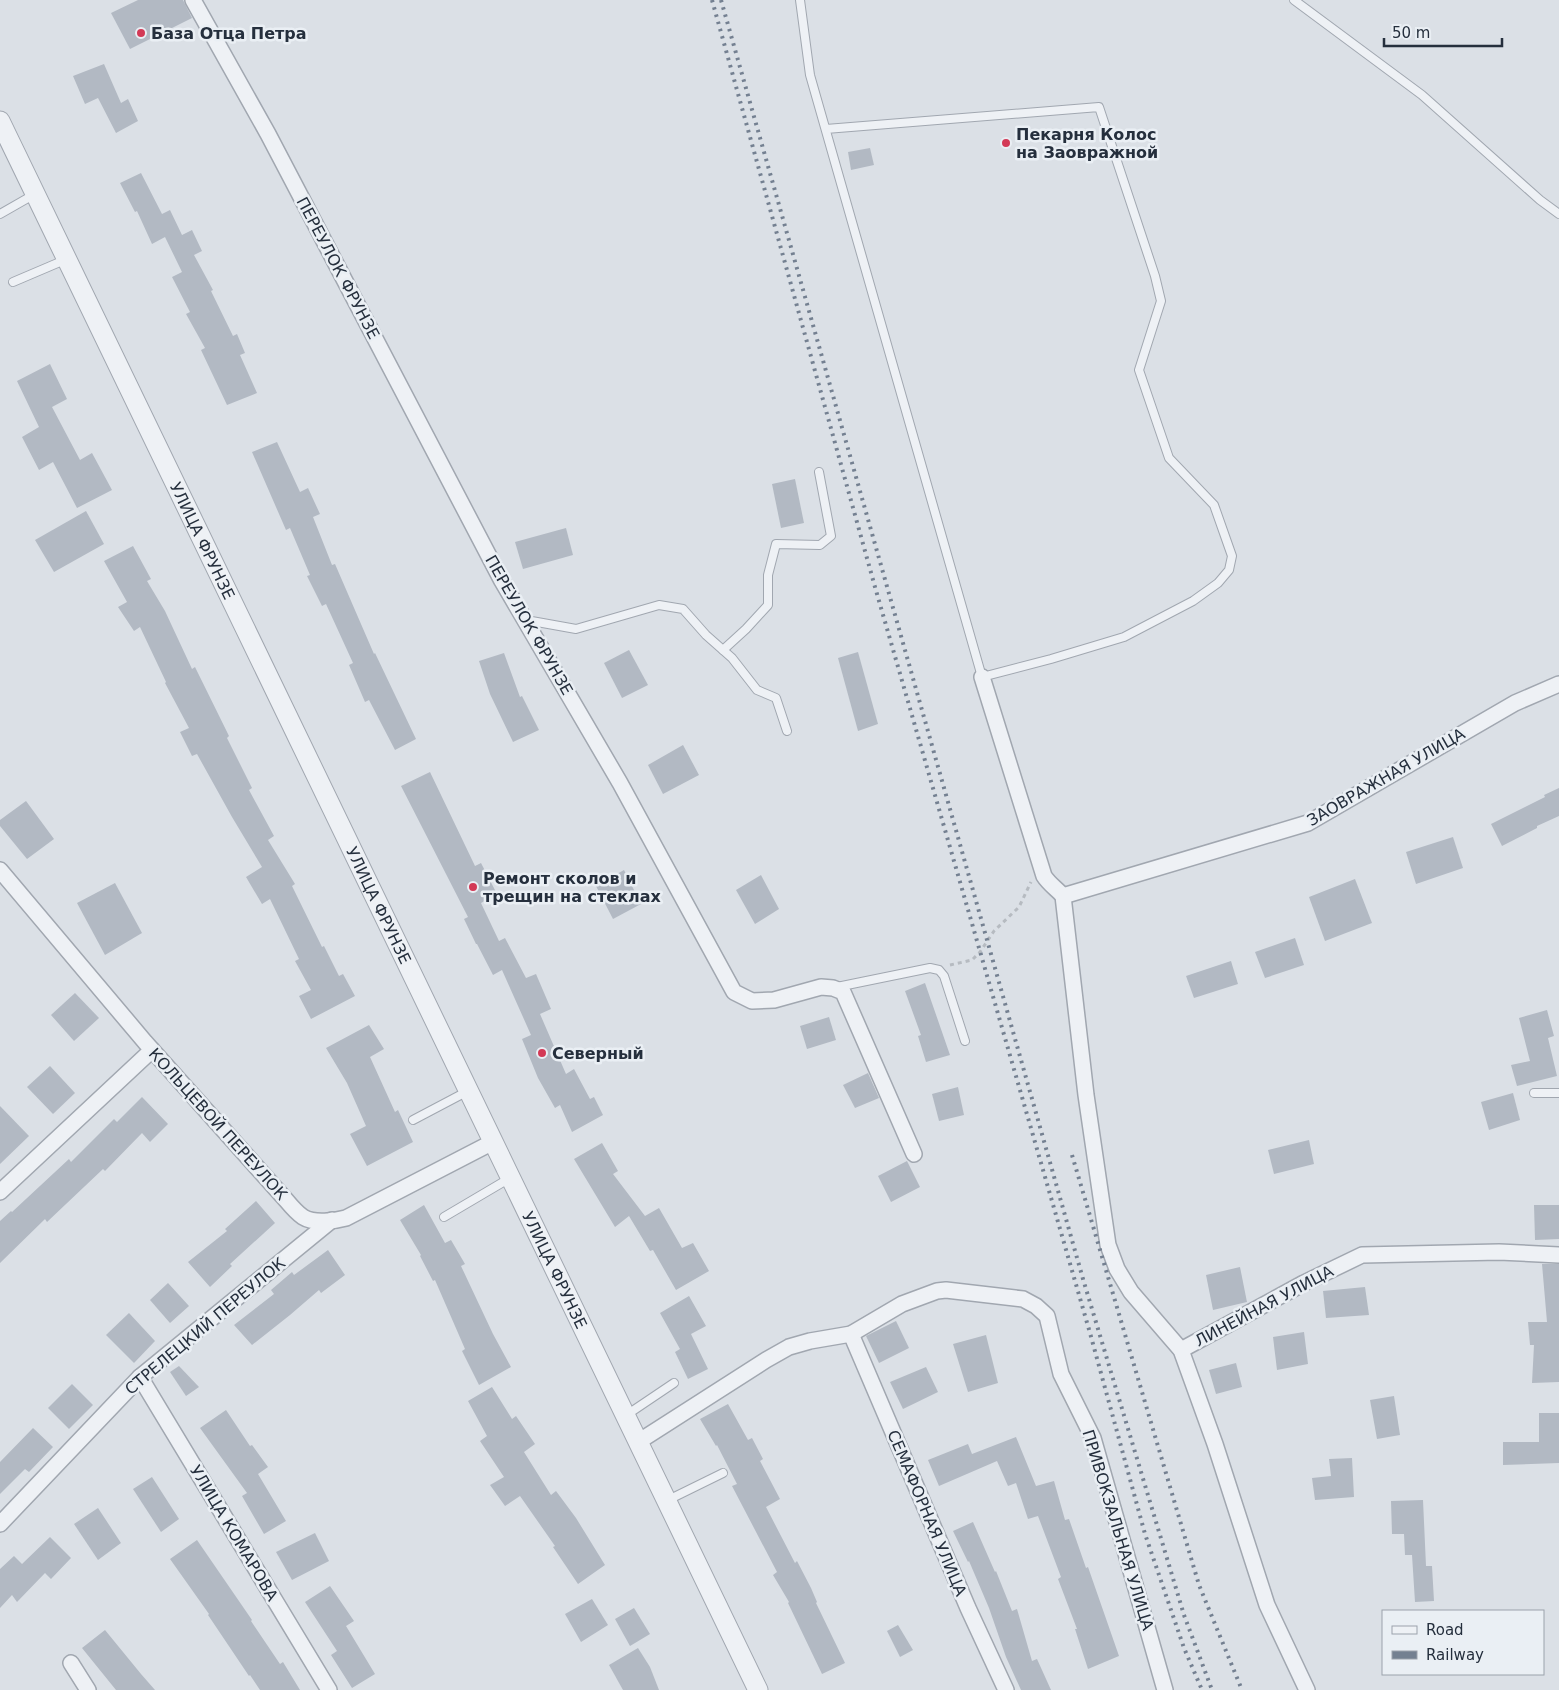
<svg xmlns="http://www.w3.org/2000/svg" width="1559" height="1690" viewBox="0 0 1559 1690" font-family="'DejaVu Sans',sans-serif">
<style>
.building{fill:#b2b9c3}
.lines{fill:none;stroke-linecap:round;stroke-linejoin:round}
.service-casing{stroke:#a1a7b0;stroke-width:10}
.minor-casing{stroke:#a1a7b0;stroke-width:18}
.tertiary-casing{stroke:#a1a7b0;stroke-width:21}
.path{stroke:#b6bbc1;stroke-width:3;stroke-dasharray:4 4;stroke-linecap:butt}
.service{stroke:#eef1f5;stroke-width:8}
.minor{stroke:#eef1f5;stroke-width:15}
.tertiary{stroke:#eef1f5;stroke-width:19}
.rail{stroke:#748091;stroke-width:4;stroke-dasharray:2.5 5;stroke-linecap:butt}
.poi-dot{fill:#d33956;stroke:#eaeff4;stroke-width:2}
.labels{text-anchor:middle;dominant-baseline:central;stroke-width:5;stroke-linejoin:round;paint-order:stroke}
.poi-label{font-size:16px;font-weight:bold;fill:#252f3d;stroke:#eaeff4;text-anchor:start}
.street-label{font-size:16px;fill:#252f3d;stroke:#eaeff4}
</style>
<rect width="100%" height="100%" fill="#dbe0e6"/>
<g class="building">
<path d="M138,0H183L192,18L130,49L111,13Z"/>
<path d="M104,64L121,103L128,99L138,121L116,133L98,98L85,104L73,76Z"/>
<path d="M870,148L874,165L851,170L848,152Z"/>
<path d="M141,173L162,214L170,210L182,235L192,230L202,251L194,255L213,290L211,291L233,336L237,334L245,353L240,355L257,393L227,405L201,350L205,348L186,314L190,312L172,277L182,272L165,237L152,244L137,211L135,212L120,183Z"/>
<path d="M50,364L67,399L52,407L80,460L92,453L112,490L77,508L53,462L39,470L22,437L39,427L17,381Z"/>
<path d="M277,442L300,492L308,488L320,514L313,517L332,565L335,564L374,654L375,653L416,739L395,750L369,700L365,702L349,665L353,663L326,604L322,606L307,576L310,575L290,528L286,530L252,452Z"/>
<path d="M795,479L804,523L781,528L772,484Z"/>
<path d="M86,511L104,544L54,572L35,540Z"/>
<path d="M566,528L573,555L523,569L515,542Z"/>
<path d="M133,546L151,579L147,581L165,611L192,669L195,667L229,736L227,738L252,788L249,790L274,836L268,840L295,884L292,886L322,947L324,946L339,976L343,974L355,996L311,1019L299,996L311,990L295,961L299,959L270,899L262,904L246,877L262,867L232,817L197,754L192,756L180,732L189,728L165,683L166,682L140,627L134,631L118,607L127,602L104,561Z"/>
<path d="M629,650L648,685L622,698L604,663Z"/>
<path d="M858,652L878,724L858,731L838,658Z"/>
<path d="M504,653L520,697L522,696L539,730L513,742L490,694L479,661Z"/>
<path d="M683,745L699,775L663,794L648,765Z"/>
<path d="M430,772L475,866L481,863L497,894L481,903L499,941L505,938L526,978L536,974L551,1009L540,1014L566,1074L574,1069L590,1099L594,1097L603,1115L572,1132L560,1105L555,1108L538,1078L522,1039L531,1035L502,970L493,975L477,944H476L464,919L468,917L401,786Z"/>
<path d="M1559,788V816L1537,826V828L1502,846L1491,824L1545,797L1544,795Z"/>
<path d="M26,801L54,839L27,859L0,826V820Z"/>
<path d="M1453,837L1463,868L1416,884L1406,852Z"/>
<path d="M624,870L641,904L613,919L596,886Z"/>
<path d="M761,875L779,909L755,924L736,890Z"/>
<path d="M1355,879L1372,923L1325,941L1309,897Z"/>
<path d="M115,883L142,933L105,955L77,903Z"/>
<path d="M1295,938L1304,965L1265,978L1255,952Z"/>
<path d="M1231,961L1238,984L1194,998L1186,976Z"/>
<path d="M925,983L950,1055L926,1062L918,1036L921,1035L905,991Z"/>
<path d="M75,993L99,1018L74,1041L51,1015Z"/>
<path d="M1547,1010L1554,1036L1548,1038L1557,1076L1517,1086L1511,1065L1530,1061L1519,1018Z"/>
<path d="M829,1017L836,1040L807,1049L800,1026Z"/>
<path d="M369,1025L384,1049L370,1057L395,1112L398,1110L413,1142L367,1166L350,1134L366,1126L347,1083L326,1048Z"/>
<path d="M50,1066L75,1093L53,1114L27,1087Z"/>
<path d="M868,1073L879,1098L855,1108L843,1085Z"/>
<path d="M958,1087L964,1115L939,1121L932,1094Z"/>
<path d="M1513,1093L1520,1120L1489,1130L1481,1102Z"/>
<path d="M142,1097L168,1124L150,1142L142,1133L105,1171L103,1169L47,1222L45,1219L0,1263V1221L11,1211L12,1212L69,1159L71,1162L114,1119L117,1122Z"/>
<path d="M0,1106L29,1136L0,1164Z"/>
<path d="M1309,1140L1314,1164L1274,1174L1268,1150Z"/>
<path d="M602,1143L618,1171L613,1174L645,1216L659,1208L682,1248L693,1243L709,1271L676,1290L653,1250L650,1251L629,1216L615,1227L574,1159Z"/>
<path d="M907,1161L920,1187L891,1202L878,1176Z"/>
<path d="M256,1201L275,1223L230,1264L232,1266L210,1287L188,1262L227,1231L225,1229Z"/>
<path d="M424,1205L445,1243L451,1240L465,1264L461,1266L493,1334L511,1367L479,1385L462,1351L465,1349L435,1280L433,1281L420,1256L421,1255L400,1220Z"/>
<path d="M1534,1205H1559V1239L1535,1240Z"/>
<path d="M328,1250L345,1275L321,1293L319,1290L290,1315L252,1345L234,1325L274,1294L271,1290L292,1272L294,1275Z"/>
<path d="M1542,1264H1559V1382L1532,1383L1534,1345H1530L1528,1322H1547Z"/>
<path d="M1240,1267L1247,1302L1213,1310L1206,1275Z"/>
<path d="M168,1283L189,1306L170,1323L150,1300Z"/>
<path d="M1365,1287L1369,1315L1326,1318L1323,1291Z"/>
<path d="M689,1296L706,1326L691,1334L708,1369L688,1379L675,1352L680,1349L660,1313Z"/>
<path d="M129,1313L155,1341L134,1363L106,1335Z"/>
<path d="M896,1321L909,1348L879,1363L866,1336Z"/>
<path d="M1304,1332L1308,1364L1277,1370L1273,1337Z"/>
<path d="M986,1335L998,1383L968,1392L953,1344Z"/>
<path d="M1236,1363L1242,1387L1216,1394L1209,1370Z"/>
<path d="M179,1366L199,1387L186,1396L170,1372Z"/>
<path d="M926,1367L938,1392L903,1409L890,1382Z"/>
<path d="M72,1384L93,1405L69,1429L48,1408Z"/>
<path d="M492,1387L512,1419L516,1416L535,1444L524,1452L551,1495L556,1491L576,1518L605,1565L578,1584L553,1547L555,1546L520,1496L505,1506L490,1485L504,1477L480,1441L487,1436L468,1401Z"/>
<path d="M1394,1396L1400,1435L1377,1439L1370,1400Z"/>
<path d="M728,1404L748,1440L752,1438L763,1459L760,1461L780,1499L766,1507L795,1563L797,1561L811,1588L817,1602L816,1603L845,1663L822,1674L788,1603L789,1602L773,1575L777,1572L732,1486L737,1484L717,1445L716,1446L700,1419Z"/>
<path d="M226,1410L250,1446L252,1445L268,1467L258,1474L286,1521L264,1534L242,1496L247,1493L200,1428Z"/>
<path d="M1539,1413H1559V1463L1503,1465V1442H1539Z"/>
<path d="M33,1428L53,1447L29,1472L25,1469L0,1494V1462Z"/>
<path d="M1016,1437L1036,1486L1054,1481L1065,1520L1069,1519L1086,1568L1088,1567L1119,1656L1088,1669L1075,1629H1077L1058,1579L1061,1577L1038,1516L1028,1519L1016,1483L1008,1486L997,1461L939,1486L928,1460L968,1444L972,1454Z"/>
<path d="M1352,1458L1354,1497L1315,1500L1312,1478L1331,1476L1329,1459Z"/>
<path d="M152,1477L179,1519L161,1532L133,1489Z"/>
<path d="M1423,1500L1426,1566H1432L1434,1601L1415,1602L1412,1555H1405L1404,1534H1392L1391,1501Z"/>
<path d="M98,1508L121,1543L98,1560L74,1524Z"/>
<path d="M973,1522L995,1572L996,1571L1012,1611L1017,1609L1032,1661L1037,1659L1051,1690H1021L1006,1657L989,1608L969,1561L968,1562L953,1531Z"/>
<path d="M315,1533L329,1561L292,1580L276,1552Z"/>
<path d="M50,1537L71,1558L51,1579L45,1573L17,1602L12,1595L0,1608V1569L14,1556L22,1564Z"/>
<path d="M197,1540L252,1620L251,1621L280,1664L283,1662L300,1690H260L250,1675L249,1676L208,1615L209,1614L170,1559Z"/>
<path d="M330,1586L354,1621L346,1626L375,1674L352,1688L331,1655L337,1651L305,1602Z"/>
<path d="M592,1599L608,1625L581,1642L565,1614Z"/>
<path d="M634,1608L650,1634L630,1646L615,1619Z"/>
<path d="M898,1625L913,1650L900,1657L887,1631Z"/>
<path d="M105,1630L141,1674L155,1690H116L82,1648Z"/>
<path d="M638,1648L650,1667L659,1690H623L609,1665Z"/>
</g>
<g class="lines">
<g class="service-casing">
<g id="service">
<path d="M800,0L810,75L982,677L1051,659L1124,637L1193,601L1218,583L1229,570L1232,556L1214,505L1169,458L1139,370L1161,301L1155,276L1099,107L826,129"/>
<path d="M1294,0L1422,95L1540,200L1559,214"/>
<path d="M0,214L35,194"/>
<path d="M13,282L67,259"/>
<path d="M526,620L576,629L659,605L683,609L706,635L732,658L757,690L776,698L787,731"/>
<path d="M723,650L746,629L768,605V575L776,544L820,545L831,536L819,472"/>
<path d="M837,987L930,968L939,970L944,976L965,1041"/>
<path d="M1534,1093H1559"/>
<path d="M413,1120L468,1091"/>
<path d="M444,1217L510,1178"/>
<path d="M625,1416L674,1383"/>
<path d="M666,1501L723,1473"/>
</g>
</g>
<g class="minor-casing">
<g id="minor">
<path d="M193,0L268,134L502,581L620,783L734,992L752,1001L774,1000L821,987L833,988L843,992L914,1154"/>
<path d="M982,677L1044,876C1049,884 1057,889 1063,896L1086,1095L1108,1245L1117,1269L1131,1292L1181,1350L1215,1444L1267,1605L1307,1690"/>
<path d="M0,870L145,1042L286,1200C291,1206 297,1213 303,1217C314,1224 335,1221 346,1218L493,1142"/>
<path d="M1063,896L1308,823L1515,703L1559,684"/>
<path d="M0,1192L152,1050"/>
<path d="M851,1334L968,1608L1006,1690"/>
<path d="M1181,1350L1304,1283L1362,1255L1499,1252L1559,1255"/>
<path d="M140,1377L329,1690"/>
<path d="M638,1442L766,1360L789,1347L810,1341L851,1334L902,1304L937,1291L946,1290L1023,1299L1036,1306L1047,1316L1061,1374L1093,1438L1165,1690"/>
<path d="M0,1524L140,1377L332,1220"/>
<path d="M71,1663L88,1690"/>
</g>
</g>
<g class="tertiary-casing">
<g id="tertiary">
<path id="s1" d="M0,121L758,1690"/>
</g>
</g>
<path class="path" d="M950,965L972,960L980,952L994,931L1019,907L1031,882"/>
<use href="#service" class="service"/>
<use href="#minor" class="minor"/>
<use href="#tertiary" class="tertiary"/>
<g class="rail">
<path d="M712,0L875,587L1090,1333L1145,1534L1184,1648L1202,1690"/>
<path d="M721,0L1083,1279L1184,1615L1212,1690"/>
<path d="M1072,1155L1199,1585L1242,1690"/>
</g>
</g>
<g class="poi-dot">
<circle cx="141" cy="33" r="5"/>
<circle cx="1006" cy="143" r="5"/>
<circle cx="473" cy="887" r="5"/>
<circle cx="542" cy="1053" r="5"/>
</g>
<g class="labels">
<g class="poi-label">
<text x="151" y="33">База Отца Петра</text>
<text x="1016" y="134">Пекарня Колос<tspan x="1016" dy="18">на Заовражной</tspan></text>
<text x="483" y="878">Ремонт сколов и<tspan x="483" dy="18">трещин на стеклах</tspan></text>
<text x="552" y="1053">Северный</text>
</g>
<g class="street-label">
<text transform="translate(338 268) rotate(62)">ПЕРЕУЛОК ФРУНЗЕ</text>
<text stroke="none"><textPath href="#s1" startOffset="466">УЛИЦА ФРУНЗЕ</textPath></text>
<text transform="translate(529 625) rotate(60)">ПЕРЕУЛОК ФРУНЗЕ</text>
<text transform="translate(1386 777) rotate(-30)">ЗАОВРАЖНАЯ УЛИЦА</text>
<text stroke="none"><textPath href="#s1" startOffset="871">УЛИЦА ФРУНЗЕ</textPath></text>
<text transform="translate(218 1124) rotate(48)">КОЛЬЦЕВОЙ ПЕРЕУЛОК</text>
<text stroke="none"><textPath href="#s1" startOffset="1276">УЛИЦА ФРУНЗЕ</textPath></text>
<text transform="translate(1264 1306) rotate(-28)">ЛИНЕЙНАЯ УЛИЦА</text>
<text transform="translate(205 1326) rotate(-40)">СТРЕЛЕЦКИЙ ПЕРЕУЛОК</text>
<text transform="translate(927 1513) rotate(67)">СЕМАФОРНАЯ УЛИЦА</text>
<text transform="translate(1118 1530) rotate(73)">ПРИВОКЗАЛЬНАЯ УЛИЦА</text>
<text transform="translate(234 1533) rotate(59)">УЛИЦА КОМАРОВА</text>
</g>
</g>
<rect x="1382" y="1610" width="162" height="65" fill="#eaeff4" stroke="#9ba2ab"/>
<rect x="1392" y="1626" width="25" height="8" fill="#eef1f5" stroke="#9ba2ab"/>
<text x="1426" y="1635" font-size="15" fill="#252f3d">Road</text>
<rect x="1392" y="1651" width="25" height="8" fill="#748091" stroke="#9ba2ab"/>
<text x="1426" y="1660" font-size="15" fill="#252f3d">Railway</text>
<path d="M1384 38v8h118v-8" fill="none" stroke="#252f3d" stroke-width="2.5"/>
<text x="1392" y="38" font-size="15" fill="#252f3d" stroke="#eaeff4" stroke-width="4" paint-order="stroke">50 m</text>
</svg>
